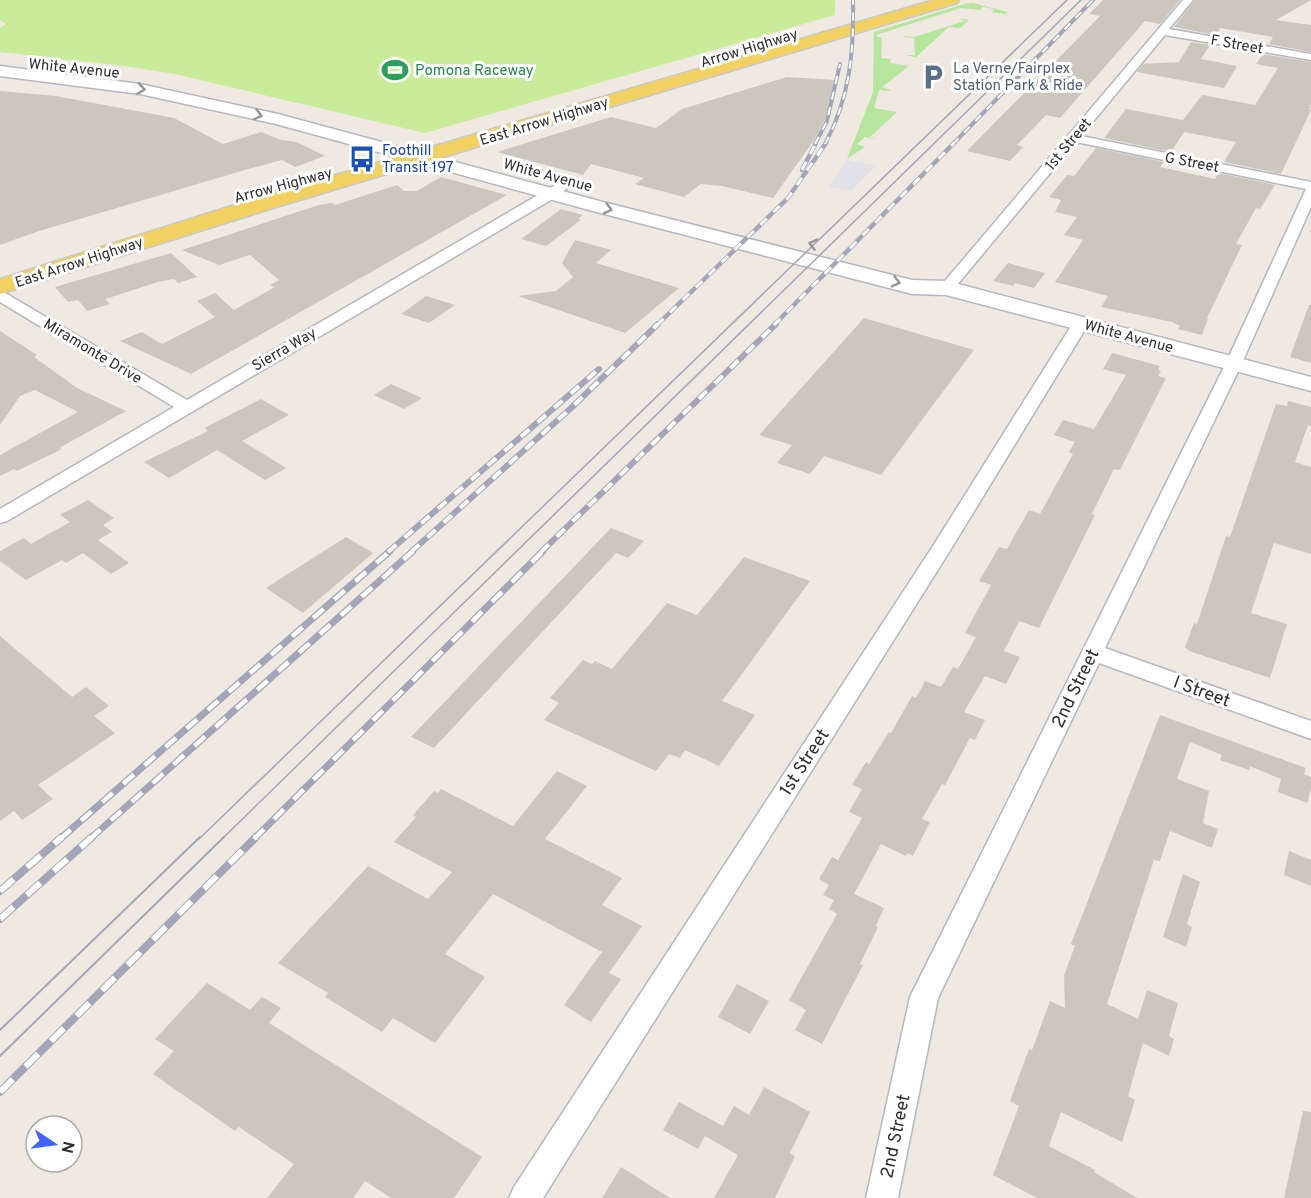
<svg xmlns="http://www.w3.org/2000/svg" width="1311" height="1198" font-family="Overpass,sans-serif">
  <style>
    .industrial { fill: #e3e1e8 }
    .green { fill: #b6e59e }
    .pitch { fill: #c9ec9a }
    .building { fill: #cbc7bf }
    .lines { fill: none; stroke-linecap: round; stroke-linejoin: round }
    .street-casing { stroke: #b4b7c1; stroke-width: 3 }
    .secondary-casing { stroke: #b4b7c1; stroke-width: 3 }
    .primary-casing { stroke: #c9c9c9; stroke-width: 3 }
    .street { fill: #fff; fill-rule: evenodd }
    .secondary { fill: #fff; fill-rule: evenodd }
    .primary { fill: #f2d163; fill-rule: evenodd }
    .tram-far1 { stroke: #a3a6b8; stroke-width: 1.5 }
    .tram { stroke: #a3a6b8; stroke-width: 2 }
    .rail-far4-casing { stroke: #a3a6b8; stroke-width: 4 }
    .rail-far3-casing { stroke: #a3a6b8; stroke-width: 4.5 }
    .rail-far2-casing { stroke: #a3a6b8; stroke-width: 6 }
    .rail-far1-casing { stroke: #a3a6b8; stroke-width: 7 }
    .rail-casing { stroke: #a3a6b8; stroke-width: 8 }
    .rail-far4 { stroke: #fff; stroke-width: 2; stroke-dasharray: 8; stroke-linecap: butt }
    .rail-far3 { stroke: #fff; stroke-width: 3; stroke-dasharray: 9; stroke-linecap: butt }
    .rail-far2 { stroke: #fff; stroke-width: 4; stroke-dasharray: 11; stroke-linecap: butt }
    .rail-far1 { stroke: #fff; stroke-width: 4.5; stroke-dasharray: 14; stroke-linecap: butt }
    .rail { stroke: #fff; stroke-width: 6; stroke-dasharray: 18; stroke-linecap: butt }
    .oneway { stroke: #969696 }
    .labels { text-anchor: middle; stroke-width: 6; stroke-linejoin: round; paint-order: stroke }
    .far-street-label { font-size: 15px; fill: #2e2e2e; stroke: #fff }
    .far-service-label { font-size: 15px; fill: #4e5e75; stroke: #fff; text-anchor: start }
    .far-leisure-label { font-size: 15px; fill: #27864d; stroke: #fff; text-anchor: start }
    .far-transit-label { font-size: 15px; fill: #164399; stroke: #fff; text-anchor: start }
    .street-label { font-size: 18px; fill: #2e2e2e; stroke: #fff }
  </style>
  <rect width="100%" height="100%" fill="#efe9e1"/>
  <path class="industrial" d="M847,160L876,166L851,191L828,187Z"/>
  <g class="green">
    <path d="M973,3L1008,12L1005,14L992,12L994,9L983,7L980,10L961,8L876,35L877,37L882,38L881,58L891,59L890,63L909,66L882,87L891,90L889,91L879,90L874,108L897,112L870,137L878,139L865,137L857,144L865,147L847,159L873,92L874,32L964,4Z"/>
    <path d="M959,18L969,20L960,28L949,27L916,57L924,59L905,55H915L914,38L903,37L904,36L914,37L965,21Z"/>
  </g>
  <path class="pitch" d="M0,0H835V15L425,133L175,74L125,66L0,52V28L6,24L0,20Z"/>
  <g class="building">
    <path d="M1103,0H1180L1160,24L1145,21L1060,118L1046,115L1017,145L1023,147L1010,161L967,151L1100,16L1089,14Z"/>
    <path d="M1195,0H1311L1276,20L1311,25V52L1269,44L1273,37L1220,28L1216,35L1174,27Z"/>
    <path d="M1191,42L1210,45L1201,59L1237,66L1224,88L1137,72L1143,64L1179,62Z"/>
    <path d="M1263,54L1311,62V103L1309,110H1311L1281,174L1224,162L1236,142L1184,132L1171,152L1104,138L1126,109L1183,120L1202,95L1255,105L1278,68L1256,64Z"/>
    <path d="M787,77L836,80L832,106L814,140L773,198L722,186L701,184L684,197L635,184L644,178L591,164L583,175L497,152L611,117L656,128L682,109Z"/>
    <path d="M0,91L56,96L174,118L223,144L261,132L281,140L297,142L325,156L295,167L282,160L248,169L36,232L0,245Z"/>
    <path d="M1096,148L1164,162L1160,167L1215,179L1218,173L1275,185L1260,209L1256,208L1236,244L1242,245L1207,318L1208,319L1202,335L1178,329L1180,326L1172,322L1101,307L1108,296L1055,282L1083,240L1064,235L1077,217L1055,212L1061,200L1049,197L1067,175L1074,176Z"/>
    <path d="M441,177L507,195L191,374L120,341L142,332L162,344L215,317L197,301L215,293L234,310L275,287L270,285L279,280L250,255L219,265L182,250L319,205L332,203L335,205L397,185L404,191H417Z"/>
    <path d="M561,209L583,215L578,219L581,220L546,246L521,239Z"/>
    <path d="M575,240L611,250L596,263L679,288L625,333L518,296L556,291L573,277L562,263Z"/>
    <path d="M171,253L197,277L178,283L174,279L158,282L105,299L110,304L87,311L78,300L68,302L55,287Z"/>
    <path d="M1008,263L1045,273L1034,288L1015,283L1013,286L993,281Z"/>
    <path d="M426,296L455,305L429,323L401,314Z"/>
    <path d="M1309,305H1311V363L1290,357Z"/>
    <path d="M864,318L974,350L881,475L824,456L810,474L777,463L792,445L759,435Z"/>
    <path d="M0,331L37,355L34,357L77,388L126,411L59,448L62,449L17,471L14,469L0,476V455L78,412L35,390L20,396L0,425Z"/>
    <path d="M1112,353L1160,366L1158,370L1161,371L1158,376L1166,378L1120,470L1114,469L1092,514L1095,515L1039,628L1019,621L1004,651L1020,657L1006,684L985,676L964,712L985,720L975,740L970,738L945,785L942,784L922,819L930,822L913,856L907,853L906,856L881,844L854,894L884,908L876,926L878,927L860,964L863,965L822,1044L795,1030L806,1010L789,1000L837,914L829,909L834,900L823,895L829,885L819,879L832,857L838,860L862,818L849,812L862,789L852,785L866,762L869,764L889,732L891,733L912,696L916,698L925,681L941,687L953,667L958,669L976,637L965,633L991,585L979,581L999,547L1007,549L1029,510L1040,514L1073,454L1069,452L1075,442L1054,435L1063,420L1094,429L1126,375L1103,369Z"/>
    <path d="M391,384L422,398L404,409L374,395Z"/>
    <path d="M261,399L289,415L242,441L286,468L265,480L217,450L169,478L144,462L208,431L204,428Z"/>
    <path d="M1288,401L1311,407V426L1308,425L1295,462L1311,467V554L1274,543L1251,613L1287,624L1270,678L1189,651L1185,647L1194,623L1197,624L1226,536L1230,537L1276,404L1287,406Z"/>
    <path d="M88,500L114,518L103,525L112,532L98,540L129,563L111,574L83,553L66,563L62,560L26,580L0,561V551L24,538L31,544L70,522L60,515Z"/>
    <path d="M611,528L644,541L628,558L616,553L434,748L411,737Z"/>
    <path d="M346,537L373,553L303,613L266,588Z"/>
    <path d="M744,557L810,581L722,701L755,715L719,766L685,750L680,758L669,754L656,771L544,720L559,703L550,698L583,660L592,664L595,661L612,669L667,603L697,615Z"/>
    <path d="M0,636L72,697L86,687L109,706L94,716L115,733L38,785L53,799L22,820L14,811L0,821Z"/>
    <path d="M1160,715L1306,768L1304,774L1311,777V789L1307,803L1278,792L1281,779L1250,766L1249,770L1220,760L1222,755L1190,742L1177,779L1209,791L1203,823L1218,829L1212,848L1170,831L1160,861L1154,860L1107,1004L1138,1019L1147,990L1178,1003L1169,1036L1174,1039L1169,1056L1143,1043L1128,1096L1135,1100L1122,1142L1061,1112L1049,1146L1095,1170L1094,1172L1137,1198H1037L993,1175L1019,1106L1010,1101L1029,1049L1032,1050L1050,1001L1065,1008L1064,975L1075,946L1071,944Z"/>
    <path d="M557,771L587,786L545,839L622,878L602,905L642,926L609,973L621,979L591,1022L564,1005L602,952L493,894L445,954L485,977L435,1043L393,1018L382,1032L325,997L328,993L278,963L368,866L428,899L452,872L394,842L416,817L413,815L434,791L438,793L441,789L513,826Z"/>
    <path d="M1289,851L1311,860V886L1284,875Z"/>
    <path d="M1183,874L1200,882L1187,924L1192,927L1186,947L1163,937Z"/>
    <path d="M207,983L250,1010L262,997L281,1008L269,1023L482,1157L454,1198H391L365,1181L353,1198H267L294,1164L239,1127L235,1131L153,1074L174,1051L155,1039Z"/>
    <path d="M737,984L769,1001L750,1034L718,1017Z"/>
    <path d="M764,1087L810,1112L790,1153L795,1156L775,1198H714L738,1155L705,1136L698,1149L663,1130L679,1102L723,1126L734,1106L749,1115Z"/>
    <path d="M1303,1111L1311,1112V1198H1284Z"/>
    <path d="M621,1167L670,1198H602Z"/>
  </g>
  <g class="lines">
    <g class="street-casing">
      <g id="street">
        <path d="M1183,0H1193L1169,29L1311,54V60L1165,35L1081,136L1311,182V207L1242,363L1105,648L1311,721V739L1099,663L938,998L898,1198H866L910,997L1226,363L1306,189L1076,142L952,291H942L939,288Z"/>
        <path d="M569,177L576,181L556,197L7,521L0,523V509L174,407L0,302V290L187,400Z"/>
        <path d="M1081,318L1089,323L951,549L543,1198H509L514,1187L933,546L1073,323Z"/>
      </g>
    </g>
    <g class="secondary-casing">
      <path id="secondary" d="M0,66L140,84L278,114L603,202L912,280L947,281L1311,377V391L946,295L912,294L589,210L276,124L140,94L0,76Z"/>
    </g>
    <g class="primary-casing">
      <path id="primary" d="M934,0H959L957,3L273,208L0,294V279L257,198Z"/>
    </g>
    <use href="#street" class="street"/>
    <use href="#secondary" class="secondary"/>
    <use href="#primary" class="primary"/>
    <g class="tram-far1">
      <path d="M199,839L1067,0"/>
      <path d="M222,839L1081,0"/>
    </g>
    <g class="tram">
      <path d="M0,1030L200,837"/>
      <path d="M0,1056L224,837"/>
    </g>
    <g class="rail-far4-casing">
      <g id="rail-far4">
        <path d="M815,144L827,121L840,64"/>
        <path d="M825,144C850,98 854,51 853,0"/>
        <path d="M953,144L1093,0"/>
      </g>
    </g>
    <g class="rail-far3-casing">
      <g id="rail-far3">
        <path d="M802,170L816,143"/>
        <path d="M657,325L788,198L826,143"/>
        <path d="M774,325L954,143"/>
      </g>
    </g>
    <g class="rail-far2-casing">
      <g id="rail-far2">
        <path d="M388,552L599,369"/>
        <path d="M411,552L570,409L658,324"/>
        <path d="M541,552L776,324"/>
      </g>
    </g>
    <g class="rail-far1-casing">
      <g id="rail-far1">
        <path d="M60,839L390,551"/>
        <path d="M90,839L413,551"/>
        <path d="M254,839L543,551"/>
      </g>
    </g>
    <g class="rail-casing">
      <g id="rail">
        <path d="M0,891L62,837"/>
        <path d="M0,919L92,837"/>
        <path d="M0,1092L256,837"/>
      </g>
    </g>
    <use href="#rail-far4" class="rail-far4"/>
    <use href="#rail-far3" class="rail-far3"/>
    <use href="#rail-far2" class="rail-far2"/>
    <use href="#rail-far1" class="rail-far1"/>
    <use href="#rail" class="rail"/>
  </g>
  <defs><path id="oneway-chevron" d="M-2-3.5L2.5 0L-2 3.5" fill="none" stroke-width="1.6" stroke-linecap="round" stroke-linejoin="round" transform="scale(1.5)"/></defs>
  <g class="oneway">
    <use href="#oneway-chevron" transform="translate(141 89) rotate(9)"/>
    <use href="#oneway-chevron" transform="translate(258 115) rotate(14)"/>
    <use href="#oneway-chevron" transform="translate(608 209) rotate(15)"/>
    <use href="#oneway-chevron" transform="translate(813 244) rotate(-165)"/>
    <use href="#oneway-chevron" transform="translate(896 282) rotate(15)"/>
  </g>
  <defs>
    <g id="stadium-bare" transform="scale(2.07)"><path d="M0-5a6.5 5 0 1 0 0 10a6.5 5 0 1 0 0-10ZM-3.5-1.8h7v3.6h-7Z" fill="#2e9e5b" stroke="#fff" stroke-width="2.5" paint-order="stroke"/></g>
    <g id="parking-bare" transform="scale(2.07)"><path d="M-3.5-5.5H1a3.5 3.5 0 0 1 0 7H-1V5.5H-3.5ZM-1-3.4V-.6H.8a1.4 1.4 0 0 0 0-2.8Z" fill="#5c6f8a" stroke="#fff" stroke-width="2.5" paint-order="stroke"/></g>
    <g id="bus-bare" transform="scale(2.07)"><path d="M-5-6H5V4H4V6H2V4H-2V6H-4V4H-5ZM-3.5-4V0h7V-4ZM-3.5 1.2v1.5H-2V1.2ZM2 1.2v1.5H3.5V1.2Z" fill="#1a4fb4" stroke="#fff" stroke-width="2.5" paint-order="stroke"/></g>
  </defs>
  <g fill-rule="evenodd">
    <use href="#stadium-bare" x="395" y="70"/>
    <use href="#parking-bare" x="933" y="77"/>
    <use href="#bus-bare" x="362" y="159"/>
  </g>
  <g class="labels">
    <g class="far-street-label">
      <text transform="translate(1237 44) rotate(10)" y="5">F Street</text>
      <text transform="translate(749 48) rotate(-17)" y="5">Arrow Highway</text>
      <text transform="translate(74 68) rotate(6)" y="5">White Avenue</text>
      <text transform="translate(544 121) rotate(-17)" y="5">East Arrow Highway</text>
      <text transform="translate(1068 144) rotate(-50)" y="5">1st Street</text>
      <text transform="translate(1192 162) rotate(11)" y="5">G Street</text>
      <text transform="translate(548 175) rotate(15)" y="5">White Avenue</text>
      <text transform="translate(283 185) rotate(-15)" y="5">Arrow Highway</text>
      <text transform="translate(79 262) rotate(-18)" y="5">East Arrow Highway</text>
      <text transform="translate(1129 336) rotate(15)" y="5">White Avenue</text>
      <text transform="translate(284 349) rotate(-30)" y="5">Sierra Way</text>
      <text transform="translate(93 351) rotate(31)" y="5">Miramonte Drive</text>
    </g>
    <g class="far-service-label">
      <text x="953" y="73">La Verne/Fairplex<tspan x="953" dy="17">Station Park &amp; Ride</tspan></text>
    </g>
    <g class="far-leisure-label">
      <text x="415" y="75">Pomona Raceway</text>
    </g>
    <g class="far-transit-label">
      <text x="382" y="155">Foothill<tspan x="382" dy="17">Transit 197</tspan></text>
    </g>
    <g class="street-label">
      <text transform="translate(1075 688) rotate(-64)" y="6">2nd Street</text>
      <text transform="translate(1202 691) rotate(20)" y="6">I Street</text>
      <text transform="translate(804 762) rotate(-57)" y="6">1st Street</text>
      <text transform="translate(895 1136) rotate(-78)" y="6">2nd Street</text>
    </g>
  </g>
  <g transform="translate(54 1144) rotate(103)"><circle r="28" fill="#ffffff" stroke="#ababab" stroke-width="1.5"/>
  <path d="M0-4.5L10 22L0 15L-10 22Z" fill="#4264fb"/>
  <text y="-9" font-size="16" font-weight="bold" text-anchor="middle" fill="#2e2e2e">N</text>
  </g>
</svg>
